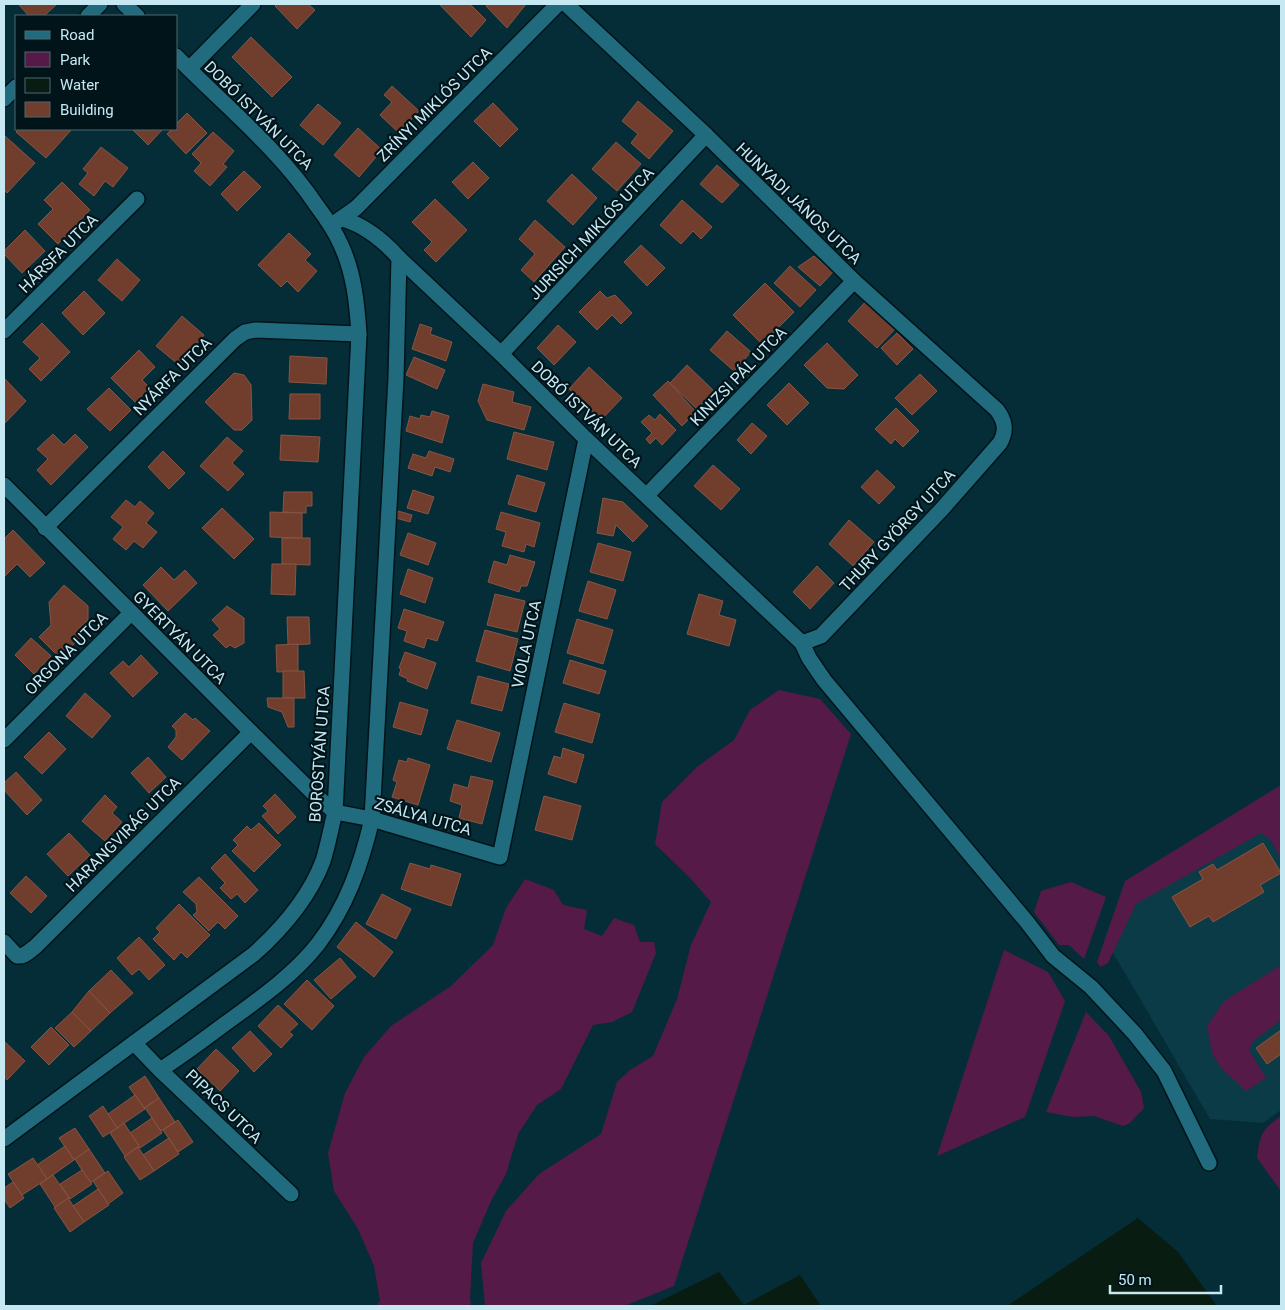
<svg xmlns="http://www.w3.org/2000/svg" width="1285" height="1310" font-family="Roboto,sans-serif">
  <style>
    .built { fill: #0b3b46 }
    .green { fill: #561a48 }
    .water { fill: #081c11 }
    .building { fill: #713e2e; stroke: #895443 }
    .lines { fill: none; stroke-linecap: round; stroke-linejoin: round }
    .minor-casing { stroke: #01141a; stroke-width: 18 }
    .minor { stroke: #216b7e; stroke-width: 15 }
    .labels { text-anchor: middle; stroke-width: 4.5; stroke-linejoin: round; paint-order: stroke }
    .street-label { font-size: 16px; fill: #c6e8f2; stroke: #01141a }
  </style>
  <rect width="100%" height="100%" fill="#052d37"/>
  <path class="built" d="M1281,807V1110L1263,1123L1210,1119L1108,944L1128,895Z"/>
  <g class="green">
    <path d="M779,690L820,699L851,734L674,1286L624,1306H485L481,1263L506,1211L539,1174L601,1134L617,1082L630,1070L653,1056L677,999L691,945L711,902L691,879L655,844L662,802L697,767L734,740L750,710Z"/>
    <path d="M1281,785V859L1271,840L1261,833L1136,904L1108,963L1100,967L1097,962L1125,881Z"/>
    <path d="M525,879L554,890L563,905L587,910L584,929L602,936L614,918L634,925L640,942H654L656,953L632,1012L612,1022L593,1025L561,1089L537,1105L518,1134L506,1174L491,1201L473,1243L470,1297L471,1306H376L380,1301L374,1266L358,1229L334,1191L328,1153L345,1093L364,1057L391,1026L451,986L493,945L506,908Z"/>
    <path d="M1071,882L1106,897L1084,959L1069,945H1059L1034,912L1041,891Z"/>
    <path d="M1004,950L1048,972L1065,1001L1025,1117L937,1156Z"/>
    <path d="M1281,965V1020L1253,1041L1249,1050L1266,1078L1246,1091L1221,1068L1212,1053L1207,1026L1224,1001Z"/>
    <path d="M1086,1012L1109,1036L1141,1092L1144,1108L1130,1123L1123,1126L1094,1116L1073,1117L1046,1112Z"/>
    <path d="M1281,1116V1191L1257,1158C1260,1134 1261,1131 1281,1116Z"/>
  </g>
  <g class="water">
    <path d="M1138,1218L1178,1252L1217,1306H1007Z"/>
    <path d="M719,1272L744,1305L800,1275L821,1306H650Z"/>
  </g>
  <g class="building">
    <path d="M18,4H57L44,16H29Z"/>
    <path d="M277,4H308L315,10L297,29L275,6Z"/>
    <path d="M439,4H470L486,20L471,37Z"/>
    <path d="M488,4H526L507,28L486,6Z"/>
    <path d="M251,37L292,77L272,97L232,57Z"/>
    <path d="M392,86L419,111L399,133L380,115L392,102L384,95Z"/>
    <path d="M638,101L673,131L649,159L631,143L638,134L622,121Z"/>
    <path d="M493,103L518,129L500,147L474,121Z"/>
    <path d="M318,104L341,123L323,145L300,125Z"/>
    <path d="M187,113L207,133L186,154L167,134L172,129H176V124Z"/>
    <path d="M358,128L382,150L359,177L334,155Z"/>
    <path d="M19,129H72L46,158L16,132Z"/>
    <path d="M132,129H163L148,145Z"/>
    <path d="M213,132L234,151L223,164L227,167L210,186L194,171L201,163L192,154Z"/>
    <path d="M5,136L35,163L7,193L4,190V138Z"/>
    <path d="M616,142L641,164L617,191L592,169Z"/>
    <path d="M101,147L128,168L113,187L105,181L94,196L79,184L88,173L83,169Z"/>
    <path d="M473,162L489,178L468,199L452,182Z"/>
    <path d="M717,165L739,185L722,203L700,184Z"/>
    <path d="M244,171L261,187L237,211L221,194Z"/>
    <path d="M572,174L597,198L573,225L547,201Z"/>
    <path d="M62,182L90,210L58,244L38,224L53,209L44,200Z"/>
    <path d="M435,199L467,230L436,262L424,250L432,242L412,222Z"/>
    <path d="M682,200L712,227L701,239L693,231L681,244L660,225Z"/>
    <path d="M535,220L565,247L534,282L521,270L535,254L519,239Z"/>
    <path d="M25,230L45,251L22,273L4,254V251Z"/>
    <path d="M289,233L311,254L305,260L317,271L298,292L287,281L281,287L258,265Z"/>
    <path d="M641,245L665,268L647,286L624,262Z"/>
    <path d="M814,256L833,272L820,286L798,267Z"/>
    <path d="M117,259L140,280L122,301L98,280Z"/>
    <path d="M790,266L816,290L800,307L774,283Z"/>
    <path d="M765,283L794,312L762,344L733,315Z"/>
    <path d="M84,291L105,313L83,335L62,313Z"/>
    <path d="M600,291L607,298L615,295L632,313L621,324L612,315L597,330L579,312Z"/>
    <path d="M867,300L896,328L877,348L848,321Z"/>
    <path d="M182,316L204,335L179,365L156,346Z"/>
    <path d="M42,323L70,352L41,381L29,369L40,358L23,342Z"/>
    <path d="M420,324L432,328L430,334L452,342L446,361L412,349Z"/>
    <path d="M558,325L576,342L554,365L537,348Z"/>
    <path d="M727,331L751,352L734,371L710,350Z"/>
    <path d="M897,333L913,349L897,365L881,348Z"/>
    <path d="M827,343L858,375L844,389L827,388L804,365Z"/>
    <path d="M139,350L155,367L142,380L150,388L135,402L111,378Z"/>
    <path d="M290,356L327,358L326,384L289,382Z"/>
    <path d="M414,357L445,370L437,389L406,375Z"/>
    <path d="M687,365L714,391L697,409L670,383Z"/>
    <path d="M589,367L622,398L601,420L569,389Z"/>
    <path d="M234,373L244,375L251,385L252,420L242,430H234L205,402Z"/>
    <path d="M920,374L937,391L912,415L895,398Z"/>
    <path d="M4,378L26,401L5,423L4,422Z"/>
    <path d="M668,381L696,412L682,426L653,395Z"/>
    <path d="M789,383L809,403L787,425L767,405Z"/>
    <path d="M483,384L514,392L512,402L531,407L524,430L487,420L478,401Z"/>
    <path d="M109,388L131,410L110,431L87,409Z"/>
    <path d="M290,394H320V419H289Z"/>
    <path d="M896,408L919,431L903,447L895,439L891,444L875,429Z"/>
    <path d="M432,411L449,416L442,443L406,431L410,416L420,419L421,415L430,417Z"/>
    <path d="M660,414L676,430L662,445L656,438L650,444L646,439L652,433L641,422L649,415L655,420Z"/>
    <path d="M752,423L767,436L751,454L737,440Z"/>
    <path d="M514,432L554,442L547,470L507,459Z"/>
    <path d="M53,434L64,445L75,434L88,447L51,485L37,470L48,459L37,449Z"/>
    <path d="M281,435L320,437L318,462L280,460Z"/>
    <path d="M227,437L243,451L232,463L244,474L228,491L200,466Z"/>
    <path d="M163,451L185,473L169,489L148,467Z"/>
    <path d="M429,451L454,459L450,472L435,467L432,476L408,468L413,454L426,458Z"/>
    <path d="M713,465L740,489L721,510L694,486Z"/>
    <path d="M877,470L895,487L879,504L861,487Z"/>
    <path d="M517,475L545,483L536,512L508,504Z"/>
    <path d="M413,490L434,497L428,514L407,508Z"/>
    <path d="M284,492H312V506H306V513L283,512Z"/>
    <path d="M603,498L623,502L648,526L633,542L616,525L613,536L597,533Z"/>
    <path d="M126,500L135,507L140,501L154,513L146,523L157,532L143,548L134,541L126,550L113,539L123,527L111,517Z"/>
    <path d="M222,508L254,539L234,559L202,528Z"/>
    <path d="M398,511L412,515L410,522L396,518Z"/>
    <path d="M270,512L302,513V538L270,537Z"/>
    <path d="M501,512L540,523L534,547L526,544L524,552L502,546L506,532L496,529Z"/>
    <path d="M849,520L874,542L853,566L829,544Z"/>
    <path d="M13,530L45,563L30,577L17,564L4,577V539Z"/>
    <path d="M408,533L436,543L428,565L400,555Z"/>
    <path d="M282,538H310V565L282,564Z"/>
    <path d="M598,543L631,552L623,581L590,572Z"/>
    <path d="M510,555L535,562L527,586H521L519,592L488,582L494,561L507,565Z"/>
    <path d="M272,564H296L295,595L271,594Z"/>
    <path d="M817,566L834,583L810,609L793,592Z"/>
    <path d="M161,567L174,580L185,570L197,583L168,611L143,585Z"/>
    <path d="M408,569L433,578L425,603L400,594Z"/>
    <path d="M588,581L616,590L607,619L579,611Z"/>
    <path d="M64,585L88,606V620L76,631L80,638L60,658L39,637L51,625L49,602Z"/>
    <path d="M495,594L525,601L517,632L487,625Z"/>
    <path d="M699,594L723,601L719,615L736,620L729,646L687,634Z"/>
    <path d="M227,606L244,618V643L235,648L230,645L226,648L213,635L220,629L212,620Z"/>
    <path d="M404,609L444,622L437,641L427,638L424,648L404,641L407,631L398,628Z"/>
    <path d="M287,617H309L310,644L288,645Z"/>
    <path d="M577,619L613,630L603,664L567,653Z"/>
    <path d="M485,630L518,639L510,671L476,661Z"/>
    <path d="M31,638L51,656L34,674L15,655Z"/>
    <path d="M298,644V671L277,672L276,645Z"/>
    <path d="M405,652L436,663L427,689L407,681L408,679L399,675L401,669L399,668Z"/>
    <path d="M141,655L158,673L133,697L110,673L123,661L129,667Z"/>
    <path d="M570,660L606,671L599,694L563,683Z"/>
    <path d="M283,671H304L305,698H283Z"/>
    <path d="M478,676L509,684L502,711L471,703Z"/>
    <path d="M85,693L111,716L92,738L66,716Z"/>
    <path d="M267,698H294V727H288L282,712L268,707Z"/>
    <path d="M400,702L428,710L421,735L393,727Z"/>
    <path d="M564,703L600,714L592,743L555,732Z"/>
    <path d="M185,713L193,720L195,718L210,731L182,760L168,747L176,737V730L172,726Z"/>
    <path d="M457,720L500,733L491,762L447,749Z"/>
    <path d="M49,732L66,749L42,774L24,757Z"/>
    <path d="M563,748L584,755L576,783L548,774L554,756L561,758Z"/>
    <path d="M148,757L166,777L149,793L131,773Z"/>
    <path d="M408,758L430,765L418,805L392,797L397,782L393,780L399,760L407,762Z"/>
    <path d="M16,772L42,800L27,815L4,790V783Z"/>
    <path d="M471,776L493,781L482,824L459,818L462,805L450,801L454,784L468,788Z"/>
    <path d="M275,794L296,817L278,834L262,816L268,811L263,806Z"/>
    <path d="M105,795L117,807L112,813L122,822L105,841L82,821Z"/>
    <path d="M544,796L581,806L572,840L535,830Z"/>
    <path d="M259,823L281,845L254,872L232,851L238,845L233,840L247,826L251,830Z"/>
    <path d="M69,833L90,855L68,876L47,854Z"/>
    <path d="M1263,843L1281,873L1260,885L1264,892L1213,922L1209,916L1190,927L1172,897L1203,879L1199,872L1213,864L1217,870Z"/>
    <path d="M225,854L258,890L245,903L237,894L231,899L220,888L225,883L211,868Z"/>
    <path d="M410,863L430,869L431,865L461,874L451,906L401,889Z"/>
    <path d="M26,876L47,896L31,913L10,893Z"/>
    <path d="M199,877L238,916L225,929L218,922L209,931L193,915L197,912L196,904L183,892Z"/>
    <path d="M382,894L411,909L396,939L366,924Z"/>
    <path d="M179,904L210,935L187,958L181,952L174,960L153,939L160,932L156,928Z"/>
    <path d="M356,922L393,952L374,977L337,947Z"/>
    <path d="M139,937L165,965L149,980L139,969L132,975L117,958Z"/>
    <path d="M340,958L356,977L331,999L314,980Z"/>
    <path d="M111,970L133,993L110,1013L89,991Z"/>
    <path d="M307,980L334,1006L312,1030L284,1004Z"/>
    <path d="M89,991L110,1013L91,1031L72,1012Z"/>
    <path d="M278,1005L298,1024L289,1032L293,1035L281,1048L258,1026Z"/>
    <path d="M72,1012L91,1031L74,1047L55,1028Z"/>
    <path d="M51,1027L69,1045L49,1065L31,1047Z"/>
    <path d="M1281,1030V1054L1267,1064L1256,1048Z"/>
    <path d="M250,1031L272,1054L254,1072L232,1048Z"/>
    <path d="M4,1041L25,1061L7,1080L4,1076Z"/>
    <path d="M216,1049L239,1071L220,1091L197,1069Z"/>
    <path d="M145,1076L159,1098L144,1108L129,1087Z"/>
    <path d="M135,1095L145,1109L117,1128L108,1114Z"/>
    <path d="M159,1098L175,1122L161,1131L145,1108Z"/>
    <path d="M103,1106L117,1128L103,1137L89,1116Z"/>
    <path d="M152,1118L162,1133L140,1148L130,1133Z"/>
    <path d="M178,1120L193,1142L178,1152L163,1130Z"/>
    <path d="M124,1123L139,1146L125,1156L110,1133Z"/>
    <path d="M75,1128L89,1149L74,1160L59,1138Z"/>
    <path d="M169,1138L179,1154L154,1171L143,1155Z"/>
    <path d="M65,1146L74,1160L47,1179L37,1165Z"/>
    <path d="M138,1147L154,1171L140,1180L124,1157Z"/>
    <path d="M89,1149L105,1173L90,1183L75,1159Z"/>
    <path d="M33,1158L47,1179L22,1195L8,1174Z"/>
    <path d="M82,1170L92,1184L70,1199L60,1184Z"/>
    <path d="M108,1171L123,1193L108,1204L93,1181Z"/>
    <path d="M53,1175L69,1198L55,1207L40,1184Z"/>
    <path d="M13,1182L24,1198L10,1208L4,1199V1188Z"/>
    <path d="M98,1189L109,1205L84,1222L73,1206Z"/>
    <path d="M68,1198L84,1222L70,1232L54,1208Z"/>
  </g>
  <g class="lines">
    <g class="minor-casing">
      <g id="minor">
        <path d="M124,4L137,16"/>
        <path d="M566,4L706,135L854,281L997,410C1005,421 1007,430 1000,443L942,509L821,636L802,643"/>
        <path d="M88,16L100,4"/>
        <path d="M189,69L253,4"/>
        <path d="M4,99L16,87"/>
        <path d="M343,219C366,226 383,240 399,258L501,354L586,439L802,643L809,658L824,680L1027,922L1053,956L1091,987L1135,1034L1164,1071L1209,1163"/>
        <path d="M336,222L356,208L558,4"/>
        <path d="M4,331L137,199"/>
        <path d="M501,354L706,135"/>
        <path d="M4,485L251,732L315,795L335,812L372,819L500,857L586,439"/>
        <path d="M647,495L854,281"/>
        <path d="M45,528L235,339L245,332L256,330L359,334"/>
        <path d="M4,740L131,613"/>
        <path d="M4,942L17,956C25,957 29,951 35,947L251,732"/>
        <path d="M134,1043L160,1070L291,1194"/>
        <path d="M160,1070C182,1056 202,1041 222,1026C256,1001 292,977 318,944C347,906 361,865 372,819L396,378L399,258"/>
        <path d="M4,1139L254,954C283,928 309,898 323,861C328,845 331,828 335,812L359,334C357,303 354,273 341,245C335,231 326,218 317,206C279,149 224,105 176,56"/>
      </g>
    </g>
    <use href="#minor" class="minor"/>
  </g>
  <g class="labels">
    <g class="street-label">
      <text transform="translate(434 104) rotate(-45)" y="6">ZRÍNYI MIKLÓS UTCA</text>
      <text transform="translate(259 115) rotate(45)" y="6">DOBÓ ISTVÁN UTCA</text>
      <text transform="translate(799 203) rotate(44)" y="6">HUNYADI JÁNOS UTCA</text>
      <text transform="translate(591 233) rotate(-47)" y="6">JURISICH MIKLÓS UTCA</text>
      <text transform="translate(58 253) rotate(-45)" y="6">HÁRSFA UTCA</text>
      <text transform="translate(172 376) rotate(-45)" y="6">NYÁRFA UTCA</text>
      <text transform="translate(738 376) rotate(-46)" y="6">KINIZSI PÁL UTCA</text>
      <text transform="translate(587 414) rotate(44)" y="6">DOBÓ ISTVÁN UTCA</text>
      <text transform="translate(897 530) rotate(-47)" y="6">THURY GYÖRGY UTCA</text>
      <text transform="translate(180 637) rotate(45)" y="6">GYERTYÁN UTCA</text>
      <text transform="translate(526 644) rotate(-78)" y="6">VIOLA UTCA</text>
      <text transform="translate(66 653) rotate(-45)" y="6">ORGONA UTCA</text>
      <text transform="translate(319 754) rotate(-86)" y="6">BOROSTYÁN UTCA</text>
      <text transform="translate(423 816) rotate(16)" y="6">ZSÁLYA UTCA</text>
      <text transform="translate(123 834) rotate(-45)" y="6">HARANGVIRÁG UTCA</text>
      <text transform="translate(224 1106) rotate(44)" y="6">PIPACS UTCA</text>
    </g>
  </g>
  <rect width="1285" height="1310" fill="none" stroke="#c6e8f2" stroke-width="10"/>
  <rect x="15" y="15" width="162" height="115" fill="#01141a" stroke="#506970"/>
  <rect x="25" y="31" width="25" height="8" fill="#216b7e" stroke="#506970"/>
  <text x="60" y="40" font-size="15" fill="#c6e8f2">Road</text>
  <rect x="25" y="52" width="25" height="15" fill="#561a48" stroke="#506970"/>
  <text x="60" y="65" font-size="15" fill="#c6e8f2">Park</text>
  <rect x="25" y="78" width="25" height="15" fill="#081c11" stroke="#506970"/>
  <text x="60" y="90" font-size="15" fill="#c6e8f2">Water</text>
  <rect x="25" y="102" width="25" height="15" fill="#713e2e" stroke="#506970"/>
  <text x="60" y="115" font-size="15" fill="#c6e8f2">Building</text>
  <path d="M1110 1285v8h111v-8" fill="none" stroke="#c6e8f2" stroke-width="2.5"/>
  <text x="1118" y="1285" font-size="15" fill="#c6e8f2" stroke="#01141a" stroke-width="4" paint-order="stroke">50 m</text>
</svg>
